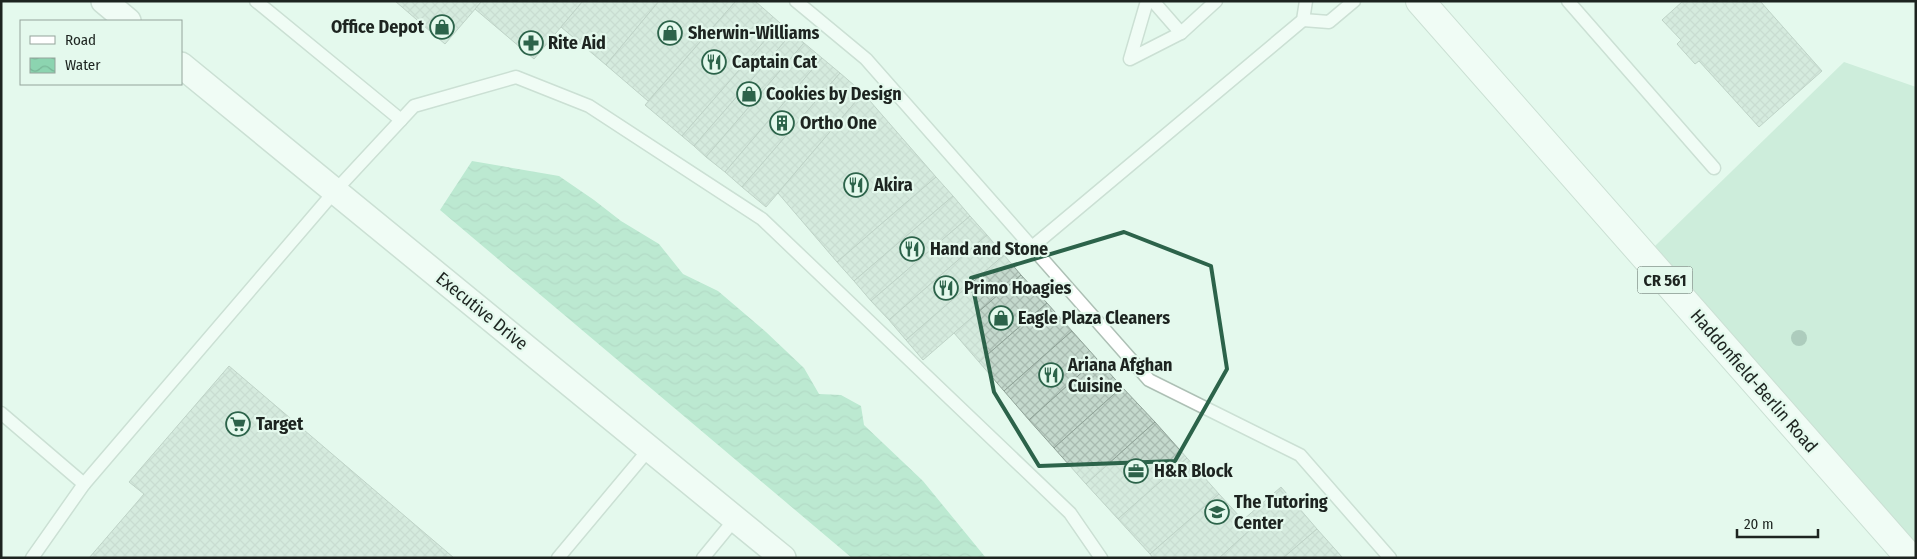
<svg xmlns="http://www.w3.org/2000/svg" width="1917" height="559" font-family="'Fira Sans Condensed',sans-serif">
  <style>
    .grass { fill: #b1ddc5 }
    .water { fill: url(#water-waves) }
    .building { fill: url(#building-cross-hatch); stroke: #90a398 }
    .lines { fill: none; stroke-linecap: round; stroke-linejoin: round }
    .service-casing { stroke: #adc0b5; stroke-width: 15 }
    .minor-casing { stroke: #adc0b5; stroke-width: 28 }
    .primary-casing { stroke: #adc0b5; stroke-width: 30 }
    .service { stroke: #fff; stroke-width: 12 }
    .minor { stroke: #fff; stroke-width: 25 }
    .primary { stroke: #fff; stroke-width: 28 }
    .tree { fill: #6b9683 }
    .marked { fill: none; stroke: #2c634a; stroke-width: 4; stroke-linejoin: round }
    .labels { text-anchor: middle; stroke-width: 4.5; stroke-linejoin: round; paint-order: stroke }
    .shield { fill: #e4f9ed; stroke: #59645e; stroke-width: 1 }
    .shield-label { font-size: 16px; font-weight: bold; fill: #1d2420 }
    .poi-label { font-size: 18px; font-weight: bold; fill: #1d2420; stroke: #e4f9ed; text-anchor: start }
    .street-label { font-size: 18px; fill: #1d2420; stroke: #e4f9ed }
  </style>
  <defs>
    <pattern id="water-waves" width="16" height="10" patternUnits="userSpaceOnUse" patternTransform="scale(1.25)"><rect width="16" height="10" fill="#8cd4b0"/><path d="M0 5q4-4 8 0t8 0" fill="none" stroke="#78b697"/></pattern>
    <pattern id="building-cross-hatch" width="8" height="8" patternUnits="userSpaceOnUse" patternTransform="scale(1.25)"><rect width="8" height="8" fill="#c4d9cd"/><path d="M0 0l8 8M0 8l8-8" fill="none" stroke="#a8bab0"/></pattern>
  </defs>
  <rect width="100%" height="100%" fill="#e4f9ed"/>
  <path class="grass" d="M1844,62L1916,87V544L1655,246Z"/>
  <path class="water" d="M472,161L559,176L594,200L621,221L659,244L683,274L718,291L766,332L804,368L819,394L841,395L861,406L864,425L923,481L986,558H852L440,210Z"/>
  <g class="building">
    <path d="M395,1H482L445,44Z"/>
    <path d="M482,1H583L534,59L475,9Z"/>
    <path d="M583,1H659L606,65L561,27Z"/>
    <path d="M659,1H736L648,101L606,65Z"/>
    <path d="M736,1H755L780,23L682,136L645,105Z"/>
    <path d="M1683,1H1760L1822,71L1759,127L1699,61L1695,64L1677,44L1681,40L1662,20Z"/>
    <path d="M780,23L792,33L694,146L682,136Z"/>
    <path d="M792,33L804,43L706,157L694,146Z"/>
    <path d="M804,43L822,58L725,172L706,157Z"/>
    <path d="M822,58L840,73L742,187L725,172Z"/>
    <path d="M840,73L863,93L766,207L742,187Z"/>
    <path d="M863,93L936,177L837,262L778,193Z"/>
    <path d="M936,177L953,196L854,281L837,262Z"/>
    <path d="M953,196L970,216L871,301L854,281Z"/>
    <path d="M970,216L987,235L889,320L871,301Z"/>
    <path d="M987,235L1004,255L906,340L889,320Z"/>
    <path d="M1004,255L1021,275L923,360L906,340Z"/>
    <path d="M1021,275L1047,303L979,362L954,333Z"/>
    <path d="M1047,303L1072,331L1004,391L979,362Z"/>
    <path d="M1072,331L1097,359L1029,420L1004,391Z"/>
    <path d="M1097,359L1122,387L1054,448L1029,420Z"/>
    <path d="M229,366L454,558H89L144,494L129,482Z"/>
    <path d="M1122,387L1155,422L1086,484L1054,448Z"/>
    <path d="M1155,422L1187,458L1118,519L1086,484Z"/>
    <path d="M1187,458L1219,494L1150,554L1118,519Z"/>
    <path d="M1281,487L1317,529L1283,558H1219L1251,529L1243,520Z"/>
    <path d="M1219,494L1251,529L1219,558H1153L1150,554Z"/>
    <path d="M1317,529L1342,557L1283,558Z"/>
  </g>
  <g class="lines">
    <g class="service-casing">
      <g id="service">
        <path d="M256,1L401,120"/>
        <path d="M796,1L866,59L1149,380L1300,455L1390,558"/>
        <path d="M1147,1L1130,59L1181,33L1216,1"/>
        <path d="M1153,1L1181,33"/>
        <path d="M1568,1L1714,168"/>
        <path d="M1303,20L1329,22L1354,1"/>
        <path d="M1032,247L1303,20L1306,1"/>
        <path d="M1,413L84,484"/>
        <path d="M32,558L84,484L335,191L414,106L516,77L589,106L762,219L1070,513L1101,558"/>
        <path d="M558,558L650,448"/>
        <path d="M703,558L735,519"/>
      </g>
    </g>
    <g class="minor-casing">
      <g id="minor">
        <path d="M104,1L128,21"/>
        <path d="M181,65L783,558"/>
      </g>
    </g>
    <g class="primary-casing">
      <path id="primary" d="M1420,1L1910,558"/>
    </g>
    <use href="#service" class="service"/>
    <use href="#minor" class="minor"/>
    <use href="#primary" class="primary"/>
  </g>
  <circle class="tree" cx="1799" cy="338" r="8"/>
  <path d="M0 0H1917V559H0ZM1124,232L1211,266L1227,369L1175,461L1039,466L994,392L971,278Z" fill="#e4f9ed" fill-opacity=".55" fill-rule="evenodd"/>
  <path class="marked" d="M1124,232L1211,266L1227,369L1175,461L1039,466L994,392L971,278Z"/>
  <defs>
    <g id="shop-ring" transform="scale(1.25)"><circle r="9.5" fill="#e4f9ed" stroke="#2c634a" stroke-width="1.5"/><path d="M-5-2.5h2.3a2.7 3.5 0 0 1 5.4 0H5L5.5 6h-11ZM-1.5-2.5h3a1.5 2.3 0 0 0-3 0Z" fill="#2c634a"/></g>
    <g id="pharmacy-ring" transform="scale(1.25)"><circle r="9.5" fill="#e4f9ed" stroke="#2c634a" stroke-width="1.5"/><path d="M-2-6h4v4h4v4h-4v4h-4v-4h-4v-4h4Z" fill="#2c634a"/></g>
    <g id="restaurant-ring" transform="scale(1.25)"><circle r="9.5" fill="#e4f9ed" stroke="#2c634a" stroke-width="1.5"/><path d="M-5-6h1v4h1v-4h1v4h1v-4h1v5L-1.5 .5V6h-2V.5L-5-1ZM5-6V6H3V1.5H1.5Q1.5-4 5-6Z" fill="#2c634a"/></g>
    <g id="building-ring" transform="scale(1.25)"><circle r="9.5" fill="#e4f9ed" stroke="#2c634a" stroke-width="1.5"/><path d="M-4-6H4V6H1V3H-1V6H-4ZM-2.5-4.3h1.7v1.8h-1.7ZM.8-4.3h1.7v1.8H.8ZM-2.5-1h1.7V.8h-1.7ZM.8-1h1.7V.8H.8Z" fill="#2c634a"/></g>
    <g id="supermarket-ring" transform="scale(1.25)"><circle r="9.5" fill="#e4f9ed" stroke="#2c634a" stroke-width="1.5"/><path d="M-6-5.5h2.5l.6 2H6L4.5 2H-2.5L-4.4-4H-6ZM-1.5 3.2a1.3 1.3 0 1 0 .1 0ZM3 3.2a1.3 1.3 0 1 0 .1 0Z" fill="#2c634a"/></g>
    <g id="office-ring" transform="scale(1.25)"><circle r="9.5" fill="#e4f9ed" stroke="#2c634a" stroke-width="1.5"/><path d="M-6-3h4V-5.5h4V-3h4V5H-6ZM-1-4.5V-3h2v-1.5ZM-6 0V1H6V0Z" fill="#2c634a"/></g>
    <g id="school-ring" transform="scale(1.25)"><circle r="9.5" fill="#e4f9ed" stroke="#2c634a" stroke-width="1.5"/><path d="M0-5L7-2L0 1L-7-2ZM-4 1L0 2.5L4 1V4Q0 6-4 4Z" fill="#2c634a"/></g>
  </defs>
  <g fill-rule="evenodd">
    <use href="#shop-ring" x="442" y="27"/>
    <use href="#shop-ring" x="670" y="33"/>
    <use href="#pharmacy-ring" x="531" y="43"/>
    <use href="#restaurant-ring" x="714" y="62"/>
    <use href="#shop-ring" x="749" y="94"/>
    <use href="#building-ring" x="782" y="123"/>
    <use href="#restaurant-ring" x="856" y="185"/>
    <use href="#restaurant-ring" x="912" y="249"/>
    <use href="#restaurant-ring" x="946" y="288"/>
    <use href="#shop-ring" x="1001" y="318"/>
    <use href="#restaurant-ring" x="1051" y="375"/>
    <use href="#supermarket-ring" x="238" y="424"/>
    <use href="#office-ring" x="1136" y="471"/>
    <use href="#school-ring" x="1217" y="512"/>
  </g>
  <g class="labels">
    <rect class="shield" x="1637.5" y="266.5" width="55" height="27" rx="4"/>
    <g class="shield-label">
      <text x="1665" y="286">CR 561</text>
    </g>
    <g class="poi-label">
      <text x="424" y="33" text-anchor="end">Office Depot</text>
      <text x="688" y="39">Sherwin-Williams</text>
      <text x="548" y="49">Rite Aid</text>
      <text x="732" y="68">Captain Cat</text>
      <text x="766" y="100">Cookies by Design</text>
      <text x="800" y="129">Ortho One</text>
      <text x="874" y="191">Akira</text>
      <text x="930" y="255">Hand and Stone</text>
      <text x="964" y="294">Primo Hoagies</text>
      <text x="1018" y="324">Eagle Plaza Cleaners</text>
      <text x="1068" y="371">Ariana Afghan<tspan x="1068" dy="21">Cuisine</tspan></text>
      <text x="256" y="430">Target</text>
      <text x="1154" y="477">H&amp;R Block</text>
      <text x="1234" y="508">The Tutoring<tspan x="1234" dy="21">Center</tspan></text>
    </g>
    <g class="street-label">
      <text transform="translate(482 311) rotate(39)" y="6">Executive Drive</text>
      <text transform="translate(1754 381) rotate(49)" y="6">Haddonfield-Berlin Road</text>
    </g>
  </g>
  <rect width="1917" height="559" fill="none" stroke="#1d2420" stroke-width="5"/>
  <rect x="20" y="20" width="162" height="65" fill="#e4f9ed" stroke="#94a49b"/>
  <rect x="30" y="36" width="25" height="8" fill="#ffffff" stroke="#94a49b"/>
  <text x="65" y="45" font-size="15" fill="#1d2420">Road</text>
  <rect x="30" y="58" width="25" height="15" fill="url(#water-waves)" stroke="#94a49b"/>
  <text x="65" y="70" font-size="15" fill="#1d2420">Water</text>
  <path d="M1737 529v8h81v-8" fill="none" stroke="#1d2420" stroke-width="2.5"/>
  <text x="1744" y="529" font-size="15" fill="#1d2420" stroke="#e4f9ed" stroke-width="4" paint-order="stroke">20 m</text>
</svg>
